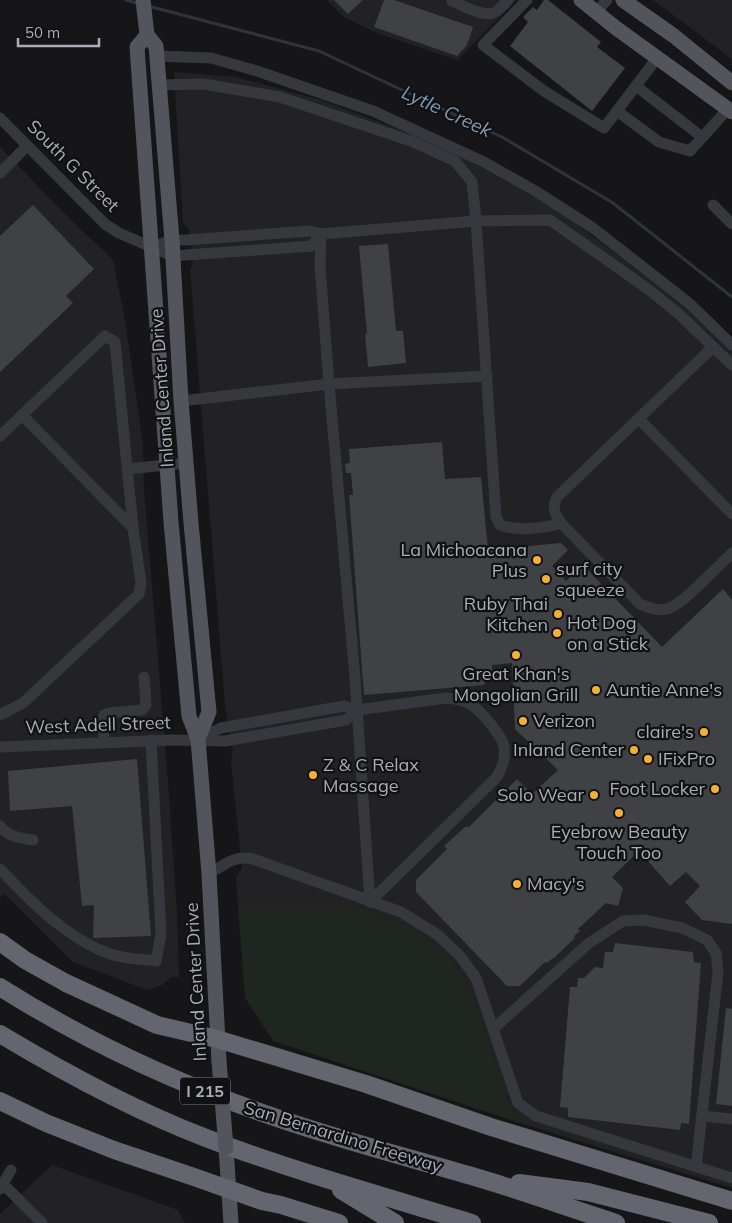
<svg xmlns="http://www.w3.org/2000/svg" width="732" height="1223" font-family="Mulish,sans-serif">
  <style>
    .built { fill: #222225 }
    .green { fill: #1e261f }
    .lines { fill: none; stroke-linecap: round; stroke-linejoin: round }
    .stream { stroke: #2c353c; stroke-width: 3 }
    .building { fill: #404145 }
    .minor { stroke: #37383d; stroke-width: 11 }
    .major { stroke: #53555c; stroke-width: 15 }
    .highway { stroke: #63666e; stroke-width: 18 }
    .major-bridge { stroke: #53555c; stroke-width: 15 }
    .poi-dot { fill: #f2b134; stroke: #111113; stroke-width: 2 }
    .labels { text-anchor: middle; stroke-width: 4.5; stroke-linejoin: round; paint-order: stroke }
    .shield { fill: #111113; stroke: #7b7e86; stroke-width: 1 }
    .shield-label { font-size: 16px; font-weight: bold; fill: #a8adb8 }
    .street-label { font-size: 18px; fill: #a8adb8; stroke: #111113 }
    .poi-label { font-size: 18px; fill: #a8adb8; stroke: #111113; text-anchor: start }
    .water-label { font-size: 19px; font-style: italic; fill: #7f9bb3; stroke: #111113 }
  </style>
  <rect width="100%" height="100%" fill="#161618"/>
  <g class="built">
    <path d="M327,0H517L457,60L377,33L344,17Z"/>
    <path d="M653,0H732V60L716,47Z"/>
    <path d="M174,72L236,77L321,100L409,133L478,165L559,211L688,307L732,350V1188L523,1124L506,1096L357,907H238L236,876L242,868L231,762L233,751L225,705L190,269L193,264L189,229L183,224Z"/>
    <path d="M0,147L63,212L113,260L125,320L143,445L144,489L168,782L177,913L179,977H172L162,985L147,990L73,962L5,894L0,898Z"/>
    <path d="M52,1165L178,1210L185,1223H0V1214Z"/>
  </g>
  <path class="green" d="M238,907H357L416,930L449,956L474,997L506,1096L523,1124L273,1041L245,998Z"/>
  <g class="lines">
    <g class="stream">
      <path d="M126,0L140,4"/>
      <path d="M148,6L319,51L502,137L613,203L732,297"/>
    </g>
  </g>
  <g class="building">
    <path d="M334,0H363L348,14Z"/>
    <path d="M384,0H394L473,27L467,45L457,56L374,27Z"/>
    <path d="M544,0H548L601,42L597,47L625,68L592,111L510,46L528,22L523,17L533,7L537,10Z"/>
    <path d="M33,205L94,269L66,296L73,303L0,372V236Z"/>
    <path d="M388,244L396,331H403L406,363L368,367L365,334H367L359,246Z"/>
    <path d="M442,442L445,479L481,477L488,550L561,543L568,550L552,566L566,581L583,565L662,647L723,589L732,600V924L702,920L685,902L700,886L686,872L670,886L639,851L612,877L623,888L618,906L606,903L578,929L580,931L574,936L575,938L554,958H553L547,963L545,962L520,986H507L416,892V880L447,849L444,846L465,827H469L517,779L532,794L558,770L515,729L512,663L492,665L493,678L485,679L484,685L364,695L349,495H353L351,473H346L345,464L350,463L349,449Z"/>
    <path d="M137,759L151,936L93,938L94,905L82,906L72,806L10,811L8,771Z"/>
    <path d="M615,943L693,952L694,962L701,963L689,1124L681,1123L680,1130L568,1117V1108L560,1107L570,987H577L578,978H584L595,967L603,968L605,952H613Z"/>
    <path d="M726,1008L732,1009V1106L716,1104Z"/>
  </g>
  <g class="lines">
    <g class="minor">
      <path d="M527,0L483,45L544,91L604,128L657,58"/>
      <path d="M452,1C461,5 483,17 493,13C499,11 504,4 508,0"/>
      <path d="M597,11L607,0"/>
      <path d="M157,56L211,58L257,71L373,111L484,162L537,192L593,228L689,303L732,345"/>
      <path d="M159,85L203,84L280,97L411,141L455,161L472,182L476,221L550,220L648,289L680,315L732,365"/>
      <path d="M636,86L702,137"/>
      <path d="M617,111L659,142L690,151L728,109"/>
      <path d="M0,118L105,224L119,233L172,256L312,246L321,234"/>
      <path d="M0,173L27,146"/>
      <path d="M713,205L732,224"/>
      <path d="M321,234L320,266L329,384L487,376"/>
      <path d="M152,247L172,240H186L310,231L321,234L476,221L496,517L500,525C518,531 542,529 561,523"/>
      <path d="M713,347L557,497C552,508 554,513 561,523L640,604C650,608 659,612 670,608C685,602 718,566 732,553"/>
      <path d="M181,401L329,384L355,678L370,902"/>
      <path d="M22,415L133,528"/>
      <path d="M639,419L732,514"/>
      <path d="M0,436L105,336L115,342L133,528L141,583L139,594L23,703L0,715"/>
      <path d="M127,469L186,463"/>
      <path d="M198,739L221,728L344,706L357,710L446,698C454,699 464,700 472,705C481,711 503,737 504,747C506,759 502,767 497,777L370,902"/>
      <path d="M104,742L103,718L104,715L109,713L142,710L146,705L144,677"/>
      <path d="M0,747L174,740L225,741L346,720L357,710"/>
      <path d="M0,826C8,837 21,838 33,840"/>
      <path d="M0,869C31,902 66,938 110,954C124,959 141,959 156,961L161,934L151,740"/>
      <path d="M209,874C224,865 234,855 253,859L401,912L438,935L460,956L476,978L518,1103L536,1116L732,1178"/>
      <path d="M493,1029L589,943L623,921L644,920L682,928L707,940L716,953L718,972L696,1167"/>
      <path d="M702,1116L732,1119"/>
      <path d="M3,1184L42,1223"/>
      <path d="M0,1189L11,1170"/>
    </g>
    <g class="major">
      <path d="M143,0L147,35L156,46L172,240L181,401L191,523L209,712L198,739"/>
      <path d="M581,0L616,28L732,112"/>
      <path d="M623,0L674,36L732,83"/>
      <path d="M147,35L137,47L171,522L189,716L198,739L209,874L219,1061"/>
      <path d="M226,1148L231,1223"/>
    </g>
    <g class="highway">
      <path d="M0,942L25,960L66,983L157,1025L217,1039L250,1049L366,1084L491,1127L732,1201"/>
      <path d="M0,987C87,1042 182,1086 280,1119C344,1141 410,1158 475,1177C523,1191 569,1208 616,1223"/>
      <path d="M0,1034C65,1073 135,1111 206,1138C293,1171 383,1196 472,1223"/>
      <path d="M0,1101L46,1123L114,1150L194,1177L262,1201L281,1205L339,1223"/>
      <path d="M519,1183L588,1192L709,1223"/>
      <path d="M341,1190L395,1223"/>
    </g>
    <path class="major-bridge" d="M219,1061L226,1148"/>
  </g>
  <g class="poi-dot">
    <circle cx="537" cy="560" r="5"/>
    <circle cx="546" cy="579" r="5"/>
    <circle cx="558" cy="614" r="5"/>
    <circle cx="557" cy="633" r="5"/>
    <circle cx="516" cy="655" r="5"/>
    <circle cx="596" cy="690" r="5"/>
    <circle cx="523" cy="721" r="5"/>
    <circle cx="704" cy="732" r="5"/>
    <circle cx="634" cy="750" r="5"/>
    <circle cx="648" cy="759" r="5"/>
    <circle cx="313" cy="775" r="5"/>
    <circle cx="715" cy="789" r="5"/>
    <circle cx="594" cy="795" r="5"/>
    <circle cx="619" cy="813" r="5"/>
    <circle cx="517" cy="884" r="5"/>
  </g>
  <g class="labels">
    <rect class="shield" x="180" y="1077.5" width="50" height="27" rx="4"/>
    <g class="shield-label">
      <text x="205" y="1097">I 215</text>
    </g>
    <g class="street-label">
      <text transform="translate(73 166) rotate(45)" y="6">South G Street</text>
      <text transform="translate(162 388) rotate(-94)" y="6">Inland Center Drive</text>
      <text transform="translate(98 725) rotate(-2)" y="6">West Adell Street</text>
      <text transform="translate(196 982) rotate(-93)" y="6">Inland Center Drive</text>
      <text transform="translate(343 1137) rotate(17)" y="6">San Bernardino Freeway</text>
    </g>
    <g class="poi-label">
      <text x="527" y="556" text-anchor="end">La Michoacana<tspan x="527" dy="21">Plus</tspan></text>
      <text x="556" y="575">surf city<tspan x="556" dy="21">squeeze</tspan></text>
      <text x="548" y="610" text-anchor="end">Ruby Thai<tspan x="548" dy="21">Kitchen</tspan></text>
      <text x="567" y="629">Hot Dog<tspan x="567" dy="21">on a Stick</tspan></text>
      <text x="516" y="680" text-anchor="middle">Great Khan's<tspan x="516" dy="21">Mongolian Grill</tspan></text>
      <text x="606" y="696">Auntie Anne's</text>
      <text x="533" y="727">Verizon</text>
      <text x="694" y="738" text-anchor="end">claire's</text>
      <text x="624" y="756" text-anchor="end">Inland Center</text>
      <text x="658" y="765">IFixPro</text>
      <text x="323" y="771">Z &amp; C Relax<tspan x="323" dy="21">Massage</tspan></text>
      <text x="705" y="795" text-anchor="end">Foot Locker</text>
      <text x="584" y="801" text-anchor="end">Solo Wear</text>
      <text x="619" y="838" text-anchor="middle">Eyebrow Beauty<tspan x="619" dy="21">Touch Too</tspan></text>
      <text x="527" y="890">Macy's</text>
    </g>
    <g class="water-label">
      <text transform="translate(447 111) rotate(25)" y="7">Lytle Creek</text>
    </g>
  </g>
  <path d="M18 38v8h81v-8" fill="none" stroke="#a8adb8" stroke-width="2.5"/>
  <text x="25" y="38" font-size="15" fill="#a8adb8" stroke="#111113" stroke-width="4" paint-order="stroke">50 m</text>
</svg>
